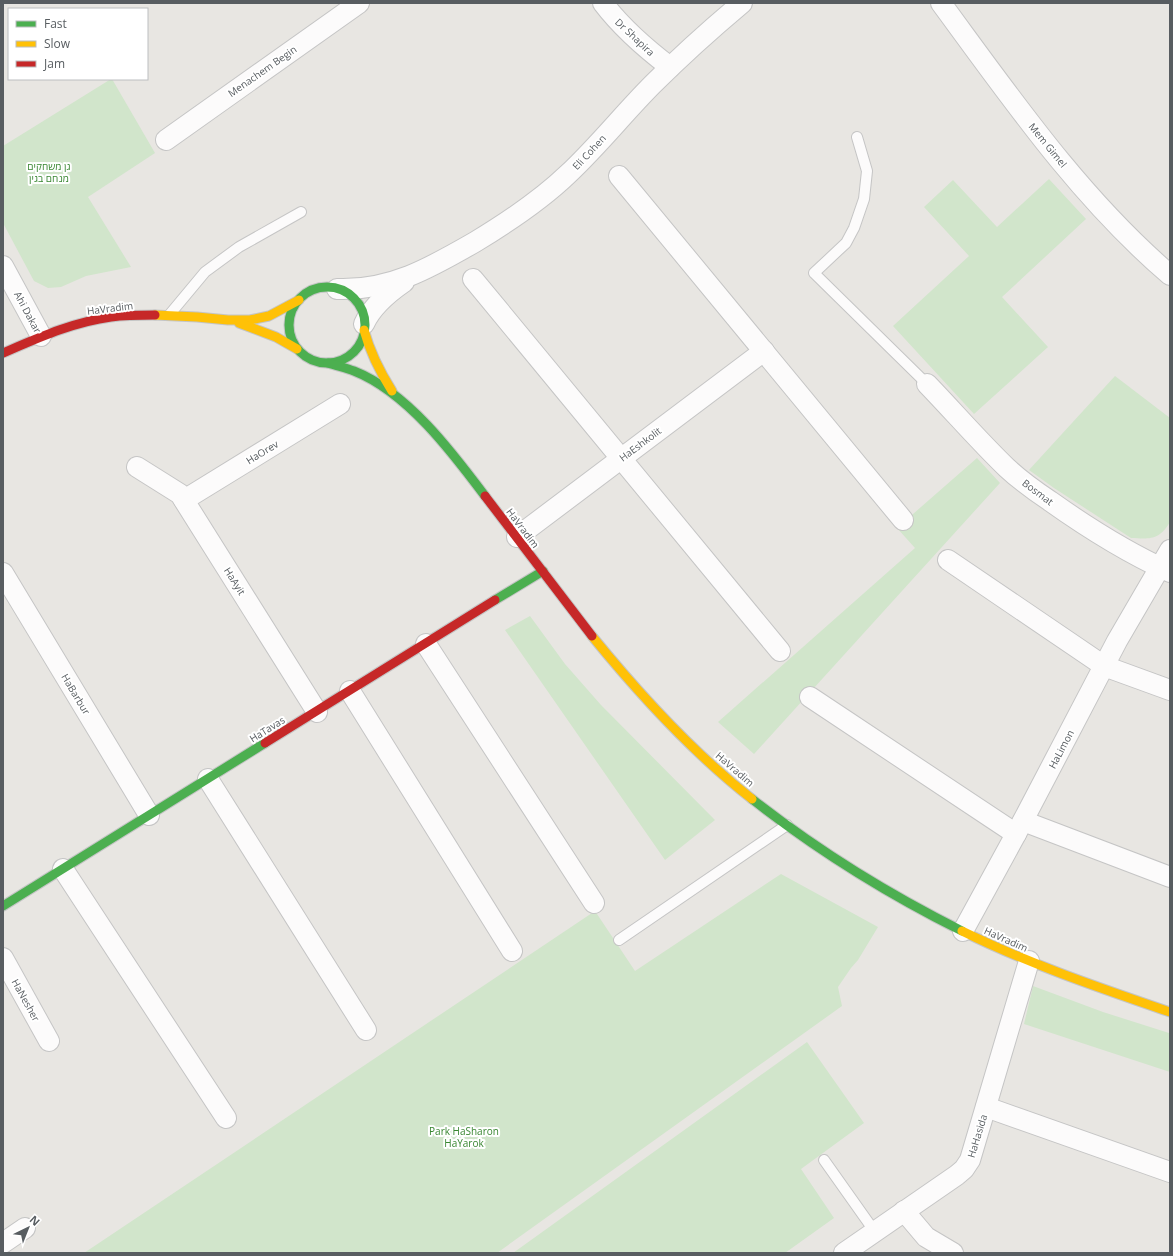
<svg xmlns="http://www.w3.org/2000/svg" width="1173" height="1256" font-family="'Open Sans',Heebo,sans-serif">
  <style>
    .green { fill: #d1e5cb }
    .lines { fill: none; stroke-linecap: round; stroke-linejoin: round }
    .lane-casing { stroke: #c5c5c5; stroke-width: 12 }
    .street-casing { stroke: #c5c5c5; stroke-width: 22 }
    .fast-casing { stroke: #c4c5c5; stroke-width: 11 }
    .slow-casing { stroke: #c4c5c5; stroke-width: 11 }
    .jam-casing { stroke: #c4c5c5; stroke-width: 11 }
    .lane { stroke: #fcfbfb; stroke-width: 10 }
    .street { stroke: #fcfbfb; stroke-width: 20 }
    .fast { stroke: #4caf50; stroke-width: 9 }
    .slow { stroke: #ffc107; stroke-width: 9 }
    .jam { stroke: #c62828; stroke-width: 9 }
    .labels { text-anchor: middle; stroke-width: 4; stroke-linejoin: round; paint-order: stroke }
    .street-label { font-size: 10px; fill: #585d61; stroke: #fff }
    .park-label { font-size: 10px; fill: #388631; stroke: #fff }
  </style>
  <rect width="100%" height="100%" fill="#e8e6e2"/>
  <g class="green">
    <path d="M111,79H112L155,153L88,197L131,267L86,276L61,287L48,288L34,281L3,223V146Z"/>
    <path d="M1049,179L1086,219L1002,297L1048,347L974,414L893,326L969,256L924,207L953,180L997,227Z"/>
    <path d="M1115,376L1170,418V522C1159,540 1151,539 1131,538L1054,488L1029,470Z"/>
    <path d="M977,458L1000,483L754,754L718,722L915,548L897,528Z"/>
    <path d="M530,616L565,664L601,705L715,820L665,860L505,630Z"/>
    <path d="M781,874L878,927L858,960L851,968L838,987L842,1006L497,1253H84L595,911L635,971Z"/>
    <path d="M1033,986L1103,1012L1169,1033L1170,1034V1072L1024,1024Z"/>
    <path d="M807,1042L864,1123L801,1169L834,1218L785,1253H513Z"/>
  </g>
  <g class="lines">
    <g class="lane-casing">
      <g id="lane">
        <path d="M857,137L867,171L864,199L854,228L846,243L814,273L927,384"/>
        <path d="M170,314L205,272L239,247L301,212"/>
        <path d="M619,940L787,825"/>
        <path d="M824,1160L875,1232"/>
      </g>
    </g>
    <g class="street-casing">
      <g id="street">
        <path d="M603,3C622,28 645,48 670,67"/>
        <path d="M941,3C1011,98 1079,197 1170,275"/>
        <path d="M166,140L359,3"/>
        <path d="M619,176L903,520"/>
        <path d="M3,266L41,336"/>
        <path d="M473,279L780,651"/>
        <path d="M337,289C390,291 430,268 475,242C508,222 540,201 568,174C598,146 624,113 653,84C681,56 711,29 742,3"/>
        <path d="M364,324C372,306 388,293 404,282"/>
        <path d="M927,384C954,412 979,441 1007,468C1020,480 1035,491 1050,501C1088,528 1128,553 1170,572"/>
        <path d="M137,467L180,494L317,712"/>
        <path d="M184,500L340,404"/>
        <path d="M517,537L764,351"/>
        <path d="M948,560L1104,666L1170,690"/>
        <path d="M3,573L149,815"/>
        <path d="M426,644L594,903"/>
        <path d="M350,691L512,951"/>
        <path d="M810,697L1016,834"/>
        <path d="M208,779L366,1030"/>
        <path d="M1023,821L1170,877"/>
        <path d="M63,869L226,1118"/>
        <path d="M963,931L1016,834L1117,641L1170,550"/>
        <path d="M3,958L49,1041"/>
        <path d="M986,1107L1170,1172"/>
        <path d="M904,1211L926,1237L953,1253"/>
        <path d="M3,1243L25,1228"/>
        <path d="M844,1253L957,1175L964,1169L970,1160L1029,961"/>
      </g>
    </g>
    <g class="fast-casing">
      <g id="fast">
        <circle cx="327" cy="325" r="38"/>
        <path d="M328,363C337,366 346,368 354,371C407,392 452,452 485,496"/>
        <path d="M495,600L543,571"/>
        <path d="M752,799C817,850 888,894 962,931"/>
        <path d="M3,906L265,743"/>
      </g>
    </g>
    <g class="slow-casing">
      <g id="slow">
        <path d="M155,315L197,317L228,320H250L269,316L299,300"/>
        <path d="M239,323L276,337L297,349"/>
        <path d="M364,330C370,352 380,372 392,391"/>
        <path d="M592,636C640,695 692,752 752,799"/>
        <path d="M962,931C1029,964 1100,988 1170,1012"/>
      </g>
    </g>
    <g class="jam-casing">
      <g id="jam">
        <path d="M3,353C38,338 73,322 111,317C126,315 140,315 155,315"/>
        <path d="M485,496L592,636"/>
        <path d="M265,743L495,600"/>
      </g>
    </g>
    <use href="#lane" class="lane"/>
    <use href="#street" class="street"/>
    <use href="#fast" class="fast"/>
    <use href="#slow" class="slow"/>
    <use href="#jam" class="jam"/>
  </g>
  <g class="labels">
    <g class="street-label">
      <text transform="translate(635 37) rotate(43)" y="4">Dr Shapira</text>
      <text transform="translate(262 71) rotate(-35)" y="4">Menachem Begin</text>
      <text transform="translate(1048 145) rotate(51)" y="4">Mem Gimel</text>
      <text transform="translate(589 152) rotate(-47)" y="4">Eli Cohen</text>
      <text transform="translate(110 308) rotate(-7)" y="4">HaVradim</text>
      <text transform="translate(28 312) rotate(62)" y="4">Ahi Dakar</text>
      <text transform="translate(640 444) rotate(-37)" y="4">HaEshkolit</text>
      <text transform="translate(262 452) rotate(-32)" y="4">HaOrev</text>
      <text transform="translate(1038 492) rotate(37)" y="4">Bosmat</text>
      <text transform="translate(523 528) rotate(53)" y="4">HaVradim</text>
      <text transform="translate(235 581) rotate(58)" y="4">HaAyit</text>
      <text transform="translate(76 694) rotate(59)" y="4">HaBarbur</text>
      <text transform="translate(267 729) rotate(-32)" y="4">HaTavas</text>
      <text transform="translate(1061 749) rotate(-62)" y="4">HaLimon</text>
      <text transform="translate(735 769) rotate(41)" y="4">HaVradim</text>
      <text transform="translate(1006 939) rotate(24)" y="4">HaVradim</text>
      <text transform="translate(26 1000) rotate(61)" y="4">HaNesher</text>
      <text transform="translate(977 1136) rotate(-73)" y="4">HaHasida</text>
    </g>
    <g class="park-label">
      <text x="49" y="170">גן משחקים<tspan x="49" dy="12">מנחם בגין</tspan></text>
      <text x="464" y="1135">Park HaSharon<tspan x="464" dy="12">HaYarok</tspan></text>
    </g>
  </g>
  <rect width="1173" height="1256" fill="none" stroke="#585d61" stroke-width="8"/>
  <rect x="8" y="8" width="140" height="72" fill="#ffffff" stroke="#bcbec0"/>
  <rect x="16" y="21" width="20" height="6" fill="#4caf50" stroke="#bcbec0"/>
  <text x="44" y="28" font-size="12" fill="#585d61">Fast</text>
  <rect x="16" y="41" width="20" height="6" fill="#ffc107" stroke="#bcbec0"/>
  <text x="44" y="48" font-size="12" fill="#585d61">Slow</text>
  <rect x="16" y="61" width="20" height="6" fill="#c62828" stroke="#bcbec0"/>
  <text x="44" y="68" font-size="12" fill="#585d61">Jam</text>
  <g transform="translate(28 1228) rotate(43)" stroke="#ffffff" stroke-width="3" paint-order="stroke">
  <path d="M0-3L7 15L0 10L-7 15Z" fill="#585d61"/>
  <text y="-6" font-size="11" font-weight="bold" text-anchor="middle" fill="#585d61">N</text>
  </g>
</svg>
